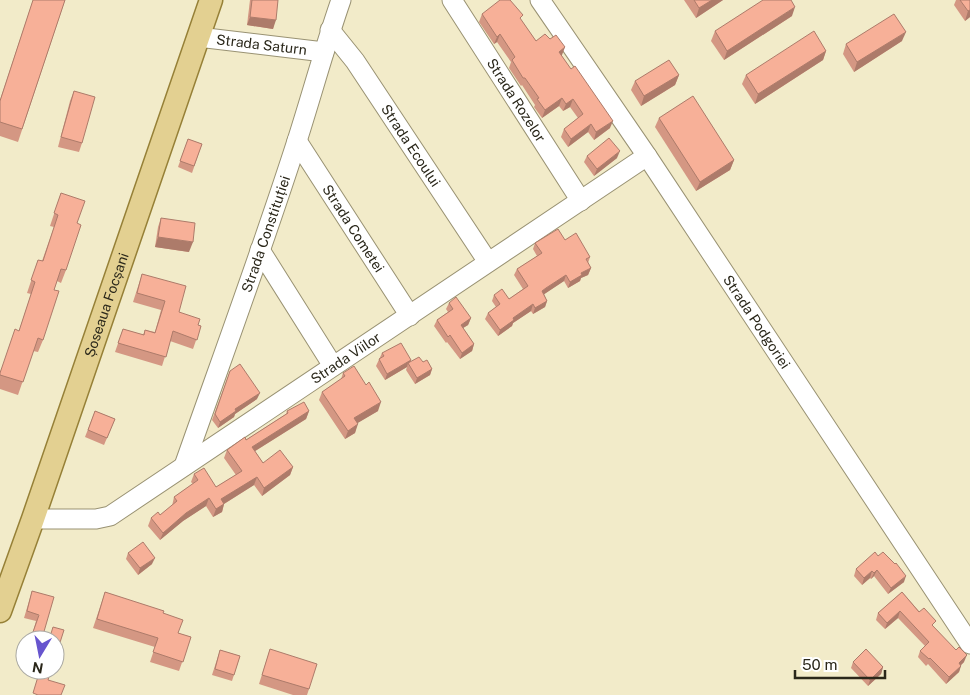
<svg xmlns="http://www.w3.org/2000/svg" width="970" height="695" font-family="'Public Sans',sans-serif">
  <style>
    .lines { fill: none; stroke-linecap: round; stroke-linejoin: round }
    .minor-casing { stroke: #999273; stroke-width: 21 }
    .major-casing { stroke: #968037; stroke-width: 25 }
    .minor { stroke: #fff; stroke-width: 19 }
    .major { stroke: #e3d091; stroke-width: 22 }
    .wall { fill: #d49783 }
    .shaded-wall { fill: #ad7b6a }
    .building { fill: #f7b098; stroke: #ad7b6a }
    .labels { text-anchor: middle; stroke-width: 4; stroke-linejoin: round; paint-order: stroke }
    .street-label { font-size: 14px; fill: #2a271a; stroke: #fff }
  </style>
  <rect width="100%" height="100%" fill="#f2ebc9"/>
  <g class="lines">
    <g class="minor-casing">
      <g id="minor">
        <path id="s1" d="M452,0L581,201"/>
        <path id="s2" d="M540,0L647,156L970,644"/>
        <path id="s3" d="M330,30L355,61L488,262"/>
        <path id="s4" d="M198,37L324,52"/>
        <path id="s5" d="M297,141L410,316"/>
        <path d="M260,250L333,366"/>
        <path id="s6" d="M184,466C222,358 262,250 297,141C312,94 325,46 341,0"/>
        <path id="s7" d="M33,519H96L110,516L647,156"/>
      </g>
    </g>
    <g class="major-casing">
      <g id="major">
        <path id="s8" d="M0,611L33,519L211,0"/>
      </g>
    </g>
    <use href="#minor" class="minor"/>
    <use href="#major" class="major"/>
  </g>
  <g class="wall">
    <path d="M33,0H65L18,142L0,136V100Z"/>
    <path d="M250,0H278L273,29L247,25Z"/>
    <path d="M684,0H723L696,18Z"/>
    <path d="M956,0H970V17L965,21L954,5Z"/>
    <path d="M482,14L521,20L536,41L550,39L565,47L561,55L610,128L594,140L588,132L568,147L561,137L564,129L578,118L570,107L563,111L559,106L542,118L534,107L535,105L522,85L521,86L509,68L511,62L497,42L494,44L479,22Z"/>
    <path d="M792,16L724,60L711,41L715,31Z"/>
    <path d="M902,41L854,72L843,54L846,44Z"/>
    <path d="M826,51L823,60L755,104L742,84L746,75Z"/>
    <path d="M679,75L675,85L641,106L631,90L635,81Z"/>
    <path d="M74,91L82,143L79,152L58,147L70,101Z"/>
    <path d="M659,118L734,160L730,170L696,191L655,127Z"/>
    <path d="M188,139L202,144L192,173L178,167Z"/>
    <path d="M587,156L617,158L594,176L584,162Z"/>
    <path d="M61,193L77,223L66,270L61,283L57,281L54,290L43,340L38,352L33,351L18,395L0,389V372L19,331L31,294L27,293L38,260L42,261L54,227L50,226Z"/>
    <path d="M161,218L189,252L155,247L158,227Z"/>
    <path d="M565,240L590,257L588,263L591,268L588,275L581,278L580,281L568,288L564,281L544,294L547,301L545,307L533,314L531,311L513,323L512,326L498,336L485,319L488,313L496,307L492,301L494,295L509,299L523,289L514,275L517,269L537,256L533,249L535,243Z"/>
    <path d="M142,274L179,312L198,325L201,326L193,349L170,341L162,366L115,352L123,329L143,335L145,330L155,332L161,310L133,302Z"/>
    <path d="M449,303L471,318L468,325L463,328L474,344L472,351L460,359L447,342L446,343L434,326L437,320L448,312L446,309Z"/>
    <path d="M382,353L411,360L410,363L423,362L432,369L430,375L415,384L406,370L407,367L385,380L376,366Z"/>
    <path d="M230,371L257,399L235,414L234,417L218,428L212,420Z"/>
    <path d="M343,373L366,385L378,411L357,423L355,433L345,439L319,400L322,392L341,379Z"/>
    <path d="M95,411L115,419L104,445L85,437Z"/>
    <path d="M287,411H309L306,419L255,451L263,463L293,467L290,475L262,496L254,485L224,504L222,512L213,517L206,506L183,521L160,540L148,526L151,518L160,515L172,506L174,497L193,484L191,482L194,474L216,487L236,475L224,458L227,450L246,440L286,414Z"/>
    <path d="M128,553L152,564L138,575L126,559Z"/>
    <path d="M878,556L904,582L888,594L874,576L871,579L870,578L862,585L854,576L856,569Z"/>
    <path d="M32,591L43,635L42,640H35L31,639L36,621L24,618Z"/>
    <path d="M105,592L163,613L178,633L191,637L179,671L150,662L155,647L93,628Z"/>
    <path d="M902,592L964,662L961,665L959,672L946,684L928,664L926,666L918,657L920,651L925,646L898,618L885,629L876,620L878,613Z"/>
    <path d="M270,649L309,689L307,695H293L259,684Z"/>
    <path d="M220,650L240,656L232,681L212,675Z"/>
    <path d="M853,662L883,667L881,674L868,686L851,668Z"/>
  </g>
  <g class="shaded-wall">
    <path d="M712,0H723L696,18L699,8Z"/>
    <path d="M795,7L792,16L724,60L727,51Z"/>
    <path d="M970,10V17L965,21L968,11Z"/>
    <path d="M250,17L276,20L273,29L247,25Z"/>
    <path d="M906,32L902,41L854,72L857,62Z"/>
    <path d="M500,34L497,42L494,44L497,37Z"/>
    <path d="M565,47L562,55L556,59L559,52Z"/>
    <path d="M826,51L823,60L755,104L758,94Z"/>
    <path d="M679,75L675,85L641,106L644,96Z"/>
    <path d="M562,98L559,106L542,118L545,110Z"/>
    <path d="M573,99L570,107L563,111L566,104Z"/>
    <path d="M613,121L610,128L594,140L596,132Z"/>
    <path d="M591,124L588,132L568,147L571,139Z"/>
    <path d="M620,151L617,158L594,176L597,169Z"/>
    <path d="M734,160L730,170L696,191L700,182Z"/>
    <path d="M158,237L193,242L189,252L155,247Z"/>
    <path d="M591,268L588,275L581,278L580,281L568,288L570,282L581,273Z"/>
    <path d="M566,275L564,281L540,297L542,291Z"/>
    <path d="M547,301L545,307L533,314L535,308Z"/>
    <path d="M533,304L531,311L513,323L512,326L498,336L500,330L513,318Z"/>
    <path d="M471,318L468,325L458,331L461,325Z"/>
    <path d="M474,344L472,351L460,359L462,353Z"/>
    <path d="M411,360L409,365L408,363L407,367L385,380L387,374Z"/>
    <path d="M432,369L430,375L415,384L417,378Z"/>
    <path d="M260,393L257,399L235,414L234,417L218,428L220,422L235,409Z"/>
    <path d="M381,402L378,411L351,427L354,418Z"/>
    <path d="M309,411L306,419L249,455L252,447Z"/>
    <path d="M358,424L355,433L345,439L348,431Z"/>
    <path d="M293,467L290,475L262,496L264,488Z"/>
    <path d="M257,477L254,485L219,507L221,499Z"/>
    <path d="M209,498L206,506L183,521L160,540L163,533L186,513Z"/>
    <path d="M224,504L222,512L213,517L216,509Z"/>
    <path d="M155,558L152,564L138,575L140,568Z"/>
    <path d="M877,570L874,576L871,579L874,573Z"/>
    <path d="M872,571L870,578L862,585L864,578Z"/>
    <path d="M906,576L904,582L888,594L891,588Z"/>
    <path d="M900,611L898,618L885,629L887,623Z"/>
    <path d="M967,655L964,662L956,670L959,663Z"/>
    <path d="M961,666L959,672L946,684L949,677Z"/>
    <path d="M883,667L881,674L868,686L870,680Z"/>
  </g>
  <g class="building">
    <path d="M33,0H65L22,129L0,122V101Z"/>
    <path d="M252,0H278L276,20L250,17Z"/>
    <path d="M500,0H510L523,15L520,18L536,41L545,34L550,39L556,35L565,47L559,52L571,69L575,66L613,121L596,132L591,124L571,139L564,129L583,114L573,99L566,104L562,98L545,110L537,99L539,98L525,78H523L512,60L515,57L500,34L497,37L482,14Z"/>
    <path d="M694,0H712L699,8Z"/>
    <path d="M763,0H791L795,7L727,51L715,31Z"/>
    <path d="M960,0H970V10L968,11Z"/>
    <path d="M894,14L906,32L857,62L846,44Z"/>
    <path d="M814,31L826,51L758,94L746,75Z"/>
    <path d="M669,60L679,75L644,96L635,81Z"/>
    <path d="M74,91L95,97L82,143L61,137Z"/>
    <path d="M693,96L734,160L700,182L659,118Z"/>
    <path d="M609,138L620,151L597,169L587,156Z"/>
    <path d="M188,139L202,144L194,166L180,161Z"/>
    <path d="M61,193L85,201L77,223L81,225L66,270L61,269L54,290L59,291L43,340L38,338L23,382L0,375V373L15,329L19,331L35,282L31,280L38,260L43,261L58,215L54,213Z"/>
    <path d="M161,218L195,223L193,242L158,237Z"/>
    <path d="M558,229L565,240L576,233L590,257L586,259L591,268L581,273L582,275L570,282L566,275L546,288L542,291L547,301L535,308L533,304L513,318L514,320L500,330L488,313L500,304L494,295L502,289L509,299L528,286L517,269L542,253L535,243Z"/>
    <path d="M142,274L186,286L179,312L200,319L198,325L201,326L197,340L173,331L166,357L118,343L123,329L144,335L145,330L155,333L165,301L137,293Z"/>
    <path d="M456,297L471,318L461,325L474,344L462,353L450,335L448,337L437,320L453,309L449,303Z"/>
    <path d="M401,343L411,360L387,374L379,359L384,356L382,353Z"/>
    <path d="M419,357L423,362L427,360L432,369L417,378L408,363Z"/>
    <path d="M240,364L260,393L235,409L236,411L220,422L215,414L230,371Z"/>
    <path d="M354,366L366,385L369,382L381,402L354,418L358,424L348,431L322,392L345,376L343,373Z"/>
    <path d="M304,402L309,411L252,447L263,463L280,450L293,467L264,488L257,477L221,499L224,504L216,509L209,498L186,513L163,533L151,518L158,512L160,515L177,501L174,497L198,480L194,474L204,468L216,487L242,471L227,450L245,437L246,440L288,413L287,411Z"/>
    <path d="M95,411L115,419L107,438L88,430Z"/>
    <path d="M143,542L155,558L140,568L128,553Z"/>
    <path d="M875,552L878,556L883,552L895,564L896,563L906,576L891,588L877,570L874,573L872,571L864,578L856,569Z"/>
    <path d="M32,591L54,597L43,635L33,632L39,615L27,611Z"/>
    <path d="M105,592L164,611L163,613L183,620L178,633L191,637L183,662L153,652L158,638L97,619Z"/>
    <path d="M902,592L919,612L924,608L936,621L932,625L956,650L959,647L967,655L959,663L961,666L949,677L930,658L929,659L920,651L929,642L900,611L887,623L878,613Z"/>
    <path d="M53,627L64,630L55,658V640H49Z"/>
    <path d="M270,649L317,664L309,689L262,675Z"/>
    <path d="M866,649L883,667L870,680L853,662Z"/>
    <path d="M220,650L240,656L234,675L215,669Z"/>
    <path d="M40,670H51L48,680L65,685L61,695H38L33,693Z"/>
  </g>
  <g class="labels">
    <g class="street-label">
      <text dy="5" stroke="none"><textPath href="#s4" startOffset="64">Strada Saturn</textPath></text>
      <text dy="5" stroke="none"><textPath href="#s1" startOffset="119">Strada Rozelor</textPath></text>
      <text dy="5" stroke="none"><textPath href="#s3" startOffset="141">Strada Ecoului</textPath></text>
      <text dy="5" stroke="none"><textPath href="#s5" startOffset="104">Strada Cometei</textPath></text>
      <text dy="5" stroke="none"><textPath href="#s6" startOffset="246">Strada Constituției</textPath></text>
      <text dy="5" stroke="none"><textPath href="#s8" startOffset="324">Șoseaua Focșani</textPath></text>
      <text dy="5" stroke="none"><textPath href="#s2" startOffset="388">Strada Podgoriei</textPath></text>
      <text dy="5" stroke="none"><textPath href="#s7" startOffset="361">Strada Viilor</textPath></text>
    </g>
  </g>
  <g transform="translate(40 655) rotate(190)"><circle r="24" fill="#ffffff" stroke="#aaa9a3"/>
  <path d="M0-4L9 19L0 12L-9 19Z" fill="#6755ce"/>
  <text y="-8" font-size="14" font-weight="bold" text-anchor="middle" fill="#2a271a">N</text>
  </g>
  <path d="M795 670v8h90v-8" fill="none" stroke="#2a271a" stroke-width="2.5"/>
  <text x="802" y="670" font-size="15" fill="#2a271a" stroke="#ffffff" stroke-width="4" paint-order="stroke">50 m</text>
</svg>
